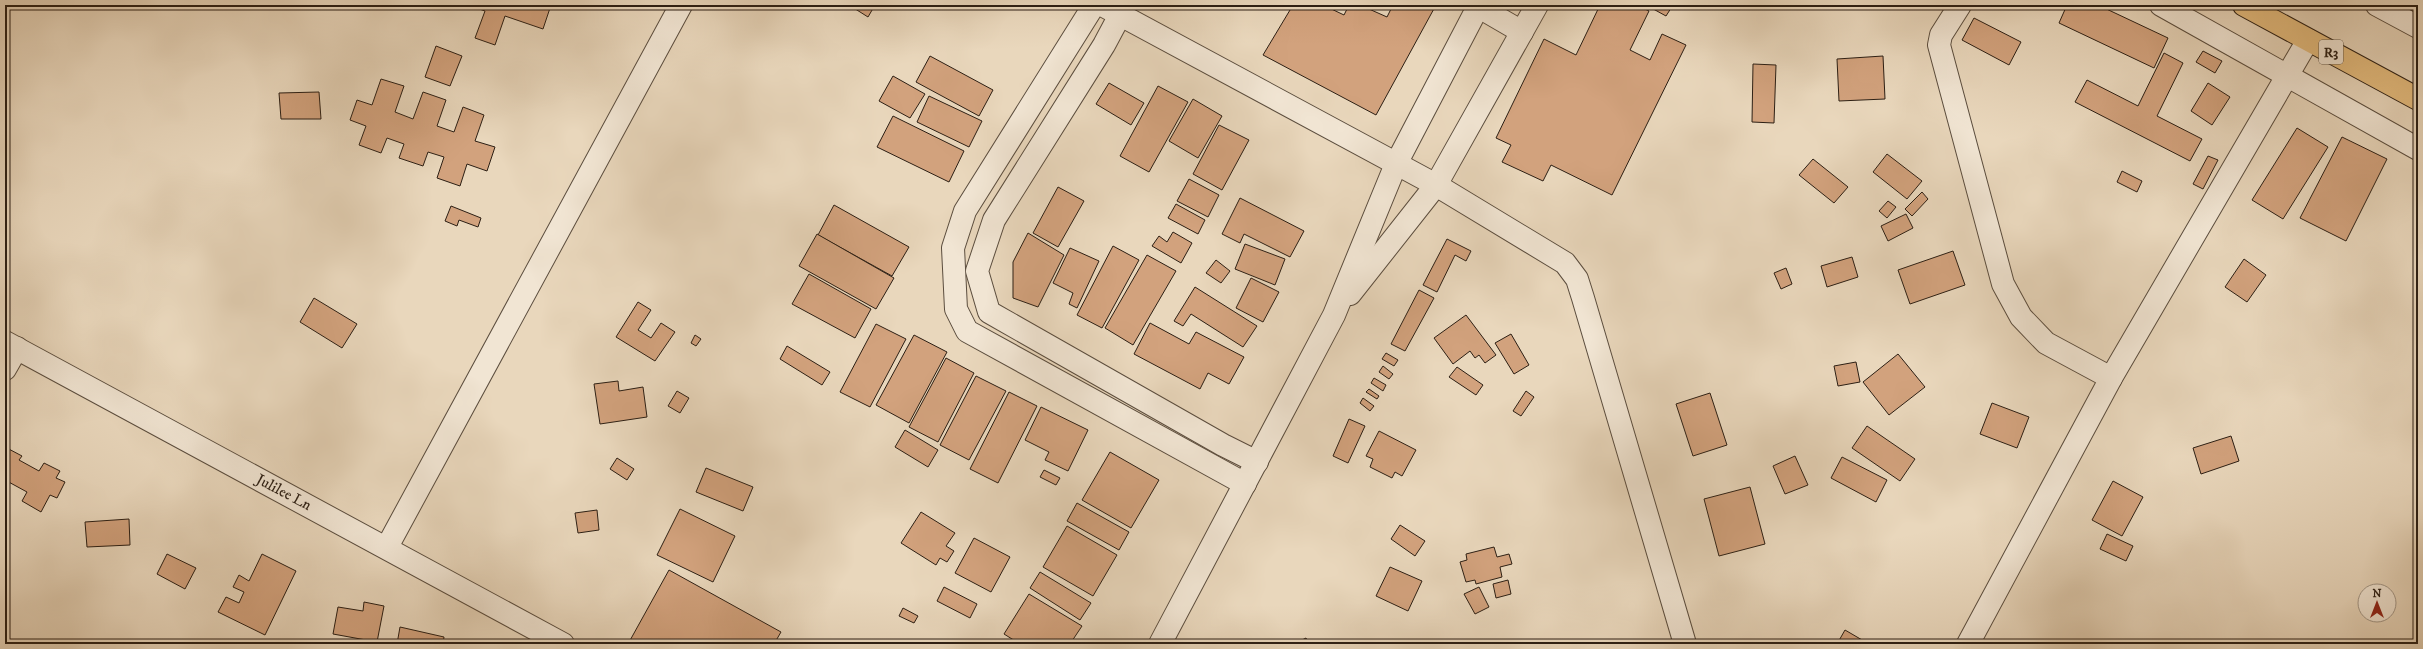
<svg xmlns="http://www.w3.org/2000/svg" width="2423" height="649" font-family="'IM FELL DW Pica',serif">
  <style>
    .building { fill: #d2a27d; stroke: #2c1f14 }
    .lines { fill: none; stroke-linecap: round; stroke-linejoin: round }
    .minor-casing { stroke: #5b4d3e; stroke-width: 24 }
    .highway-casing { stroke: #2c1f14; stroke-width: 24 }
    .minor { stroke: #f1e5d3; stroke-width: 22 }
    .highway { stroke: #e4bc7e; stroke-width: 22 }
    .labels { text-anchor: middle; stroke-width: 3; stroke-linejoin: round; paint-order: stroke }
    .shield { fill: #f1e5d3; stroke: #675a4d; stroke-width: 1 }
    .shield-label { font-size: 14px; font-weight: bold; fill: #2c1f14 }
    .street-label { font-size: 15px; fill: #2c1f14; stroke: #f1e5d3 }
  </style>
  <rect width="100%" height="100%" fill="#e9d7bc"/>
  <filter id="stains"><feTurbulence type="fractalNoise" baseFrequency=".005" numOctaves="4"/><feColorMatrix values="0 0 0 0 .2 0 0 0 0 .09 0 0 0 0 .02 0 0 0 .5 -.17"/></filter>
  <radialGradient id="worn" r=".72"><stop offset=".6" stop-color="#630" stop-opacity="0"/><stop offset="1" stop-color="#630" stop-opacity=".3"/></radialGradient>
  <g class="building">
    <path d="M468,5H551L543,29L505,16L495,45L475,38L485,11Z"/>
    <path d="M849,5H875L868,17Z"/>
    <path d="M1293,5H1323L1344,15L1349,5H1371L1369,9L1387,17L1393,5H1436L1376,115L1263,55Z"/>
    <path d="M1600,5H1637L1649,11L1630,50L1650,60L1662,34L1686,45L1612,195L1551,165L1543,181L1502,162L1511,145L1496,138L1544,39L1576,55Z"/>
    <path d="M1646,5H1673L1666,16Z"/>
    <path d="M2067,5H2098L2168,38L2154,68L2059,23Z"/>
    <path d="M1974,18L2021,42L2009,65L1962,40Z"/>
    <path d="M436,46L462,56L450,86L425,77Z"/>
    <path d="M2203,51L2222,61L2215,73L2196,62Z"/>
    <path d="M2164,53L2183,63L2157,116L2202,139L2190,161L2075,102L2087,80L2138,106Z"/>
    <path d="M930,56L993,90L979,116L916,82Z"/>
    <path d="M1883,56L1885,99L1839,101L1837,59Z"/>
    <path d="M1753,64L1776,65L1774,123L1752,122Z"/>
    <path d="M893,76L925,94L910,118L879,101Z"/>
    <path d="M381,79L404,86L395,112L413,119L423,92L446,100L437,126L454,132L463,107L484,115L475,141L495,147L487,171L467,164L460,186L437,178L444,157L428,152L423,166L399,158L404,144L387,138L381,153L359,145L366,126L350,120L357,100L372,105Z"/>
    <path d="M1109,83L1144,103L1131,125L1096,104Z"/>
    <path d="M2208,83L2230,97L2212,125L2191,111Z"/>
    <path d="M1158,86L1188,102L1149,172L1120,156Z"/>
    <path d="M319,92L321,119H281L279,93Z"/>
    <path d="M929,96L982,121L969,147L917,122Z"/>
    <path d="M1193,99L1222,116L1198,158L1169,141Z"/>
    <path d="M893,116L964,151L949,182L877,147Z"/>
    <path d="M1219,125L1249,140L1222,190L1193,174Z"/>
    <path d="M2297,128L2328,147L2283,219L2252,200Z"/>
    <path d="M2342,137L2387,159L2346,241L2300,218Z"/>
    <path d="M1887,154L1922,181L1907,199L1873,172Z"/>
    <path d="M2208,156L2218,160L2203,189L2193,184Z"/>
    <path d="M1813,159L1848,187L1834,203L1799,175Z"/>
    <path d="M2122,171L2142,181L2137,192L2117,182Z"/>
    <path d="M1189,179L1219,195L1208,217L1177,201Z"/>
    <path d="M1058,187L1084,201L1058,247L1033,233Z"/>
    <path d="M1922,192L1928,199L1912,216L1905,209Z"/>
    <path d="M1240,198L1304,231L1290,257L1244,234L1240,243L1222,234Z"/>
    <path d="M1888,201L1896,207L1887,218L1879,211Z"/>
    <path d="M1176,204L1205,220L1198,234L1168,218Z"/>
    <path d="M834,205L909,247L892,276L818,235Z"/>
    <path d="M451,206L481,218L478,227L459,220L457,226L445,221Z"/>
    <path d="M1906,214L1913,228L1888,241L1881,226Z"/>
    <path d="M1173,232L1192,243L1181,263L1152,246L1159,236L1167,242Z"/>
    <path d="M1028,233L1064,255L1038,307L1013,298V262Z"/>
    <path d="M817,234L894,278L876,309L799,266Z"/>
    <path d="M1447,239L1471,251L1466,261L1455,255L1437,292L1423,285Z"/>
    <path d="M1245,244L1285,259L1275,285L1235,269Z"/>
    <path d="M1113,246L1139,260L1102,328L1077,315Z"/>
    <path d="M1070,248L1099,261L1077,308L1069,304L1073,293L1053,283Z"/>
    <path d="M1953,251L1965,285L1910,304L1898,270Z"/>
    <path d="M1147,255L1176,271L1133,345L1105,328Z"/>
    <path d="M1852,257L1858,277L1827,287L1821,266Z"/>
    <path d="M2244,259L2266,275L2247,302L2225,287Z"/>
    <path d="M1216,260L1230,271L1221,283L1206,273Z"/>
    <path d="M1786,268L1792,284L1781,289L1774,273Z"/>
    <path d="M809,274L871,309L855,338L792,304Z"/>
    <path d="M1251,278L1279,292L1263,322L1236,308Z"/>
    <path d="M1195,287L1257,326L1243,347L1191,314L1183,326L1174,321Z"/>
    <path d="M1419,290L1434,298L1405,351L1391,344Z"/>
    <path d="M314,298L357,324L342,348L300,322Z"/>
    <path d="M638,302L651,310L638,330L651,338L661,323L675,332L655,361L616,337Z"/>
    <path d="M1466,315L1496,355L1485,363L1479,355L1475,358L1470,351L1453,364L1434,338Z"/>
    <path d="M1150,323L1189,344L1196,332L1244,357L1229,384L1208,373L1200,389L1134,354Z"/>
    <path d="M876,324L906,339L870,407L840,392Z"/>
    <path d="M1511,334L1529,365L1514,374L1495,343Z"/>
    <path d="M695,335L701,339L696,346L691,343Z"/>
    <path d="M914,335L947,352L909,423L876,405Z"/>
    <path d="M787,346L830,372L822,385L780,359Z"/>
    <path d="M1386,353L1398,360L1394,366L1382,359Z"/>
    <path d="M1898,354L1925,387L1889,415L1863,382Z"/>
    <path d="M946,358L974,373L938,442L909,427Z"/>
    <path d="M1856,362L1860,382L1838,386L1834,366Z"/>
    <path d="M1383,366L1393,374L1389,379L1379,372Z"/>
    <path d="M1457,367L1483,385L1476,395L1449,377Z"/>
    <path d="M976,376L1006,391L969,460L940,445Z"/>
    <path d="M1374,378L1386,385L1383,391L1371,383Z"/>
    <path d="M618,381L619,391L643,387L647,417L600,424L594,384Z"/>
    <path d="M1369,389L1379,396L1377,399L1366,392Z"/>
    <path d="M677,391L689,398L680,413L668,406Z"/>
    <path d="M1526,391L1534,397L1521,416L1513,411Z"/>
    <path d="M1009,392L1037,406L998,483L970,469Z"/>
    <path d="M1710,393L1727,445L1693,456L1676,404Z"/>
    <path d="M1363,398L1374,406L1370,411L1360,403Z"/>
    <path d="M1992,403L2029,417L2017,448L1980,434Z"/>
    <path d="M1041,407L1088,430L1068,471L1045,460L1049,452L1025,440Z"/>
    <path d="M1349,419L1365,426L1348,463L1333,456Z"/>
    <path d="M1867,426L1915,459L1900,481L1852,448Z"/>
    <path d="M905,430L938,450L928,467L895,447Z"/>
    <path d="M1379,431L1416,450L1402,476L1395,472L1392,478L1370,467L1373,459L1366,456Z"/>
    <path d="M2231,436L2239,461L2201,474L2193,448Z"/>
    <path d="M5,447L22,456L19,460L39,471L44,463L60,471L56,478L65,482L57,498L50,495L41,512L22,501L27,492L5,480Z"/>
    <path d="M1110,452L1159,480L1131,528L1082,500Z"/>
    <path d="M1795,456L1808,485L1785,494L1773,466Z"/>
    <path d="M1842,457L1887,480L1876,502L1831,478Z"/>
    <path d="M617,458L634,469L627,480L610,469Z"/>
    <path d="M706,468L753,487L743,511L696,492Z"/>
    <path d="M1044,470L1060,478L1056,485L1040,477Z"/>
    <path d="M2113,481L2143,497L2122,536L2092,520Z"/>
    <path d="M1750,487L1765,544L1719,556L1704,499Z"/>
    <path d="M1077,503L1129,532L1119,550L1067,521Z"/>
    <path d="M680,509L735,536L713,582L657,555Z"/>
    <path d="M597,510L599,530L578,533L575,513Z"/>
    <path d="M921,512L955,533L946,546L954,551L947,562L940,558L936,565L901,543Z"/>
    <path d="M129,519L130,545L87,547L85,522Z"/>
    <path d="M1400,525L1425,541L1415,556L1391,539Z"/>
    <path d="M1067,526L1117,555L1093,596L1043,567Z"/>
    <path d="M2107,534L2133,546L2126,561L2100,549Z"/>
    <path d="M974,538L1010,557L991,592L955,573Z"/>
    <path d="M1494,547L1497,557L1509,554L1512,564L1500,567L1502,577L1476,584L1475,580L1466,582L1460,562L1467,560L1466,554Z"/>
    <path d="M167,554L196,568L185,589L157,574Z"/>
    <path d="M262,554L296,571L265,635L218,612L226,597L239,603L244,592L233,587L239,575L249,581Z"/>
    <path d="M1390,567L1422,581L1408,611L1376,596Z"/>
    <path d="M669,570L781,632L774,644H628Z"/>
    <path d="M1040,572L1091,603L1080,620L1030,588Z"/>
    <path d="M1508,580L1511,594L1496,598L1493,584Z"/>
    <path d="M944,587L977,604L970,618L937,601Z"/>
    <path d="M1479,587L1489,607L1475,614L1464,594Z"/>
    <path d="M1029,594L1082,626L1070,644H1020L1004,634Z"/>
    <path d="M364,602L384,606L377,642L333,634L338,607L363,611Z"/>
    <path d="M903,608L918,616L914,623L899,616Z"/>
    <path d="M400,627L444,637L443,644H397Z"/>
    <path d="M1845,630L1869,644H1837Z"/>
    <path d="M1306,638L1309,644H1294Z"/>
  </g>
  <g class="lines">
    <g class="minor-casing">
      <g id="minor">
        <path d="M1094,5L965,211L953,248L956,309L967,331L1245,484"/>
        <path d="M1102,5L1436,185L1565,263L1577,279L1583,298L1685,644"/>
        <path d="M1960,5L1941,35L1939,45L2003,284L2021,317L2046,343L2111,378"/>
        <path d="M2161,5L2418,149"/>
        <path d="M2377,5L2418,27"/>
        <path d="M1479,7L1522,32"/>
        <path d="M1120,15L1104,45L994,220L977,271L989,312L1223,445L1257,462"/>
        <path d="M1350,294L1436,185L1537,5"/>
        <path d="M5,342L563,644"/>
        <path d="M5,369L17,348"/>
        <path d="M387,547L681,5"/>
        <path d="M1160,644L1334,315L1396,164L1479,5"/>
        <path d="M1968,644L2111,378L2308,40"/>
      </g>
    </g>
    <g class="highway-casing">
      <path id="highway" d="M2244,5L2418,99"/>
    </g>
    <use href="#minor" class="minor"/>
    <use href="#highway" class="highway"/>
  </g>
  <g class="labels">
    <rect class="shield" x="2319" y="40" width="24" height="24" rx="3"/>
    <g class="shield-label">
      <text x="2331" y="57">R3</text>
    </g>
    <g class="street-label">
      <text transform="translate(284 492) rotate(28)" y="5">Julilee Ln</text>
    </g>
  </g>
  <rect width="2423" height="649" fill="none" stroke="#e9d7bc" stroke-width="20"/>
  <rect x="6" y="6" width="2411" height="637" fill="none" stroke="#2c1f14" stroke-width="2"/>
  <rect x="10" y="10" width="2403" height="629" fill="none" stroke="#2c1f14"/>
  <g transform="translate(2377 603)"><circle r="19" fill="#f1e5d3" stroke="#a29687"/>
  <path d="M0-3L7 15L0 10L-7 15Z" fill="#8f2418"/>
  <text y="-6" font-size="11" font-weight="bold" text-anchor="middle" fill="#2c1f14">N</text>
  </g>
  <rect width="100%" height="100%" filter="url(#stains)"/>
  <rect width="100%" height="100%" fill="url(#worn)"/>
</svg>
